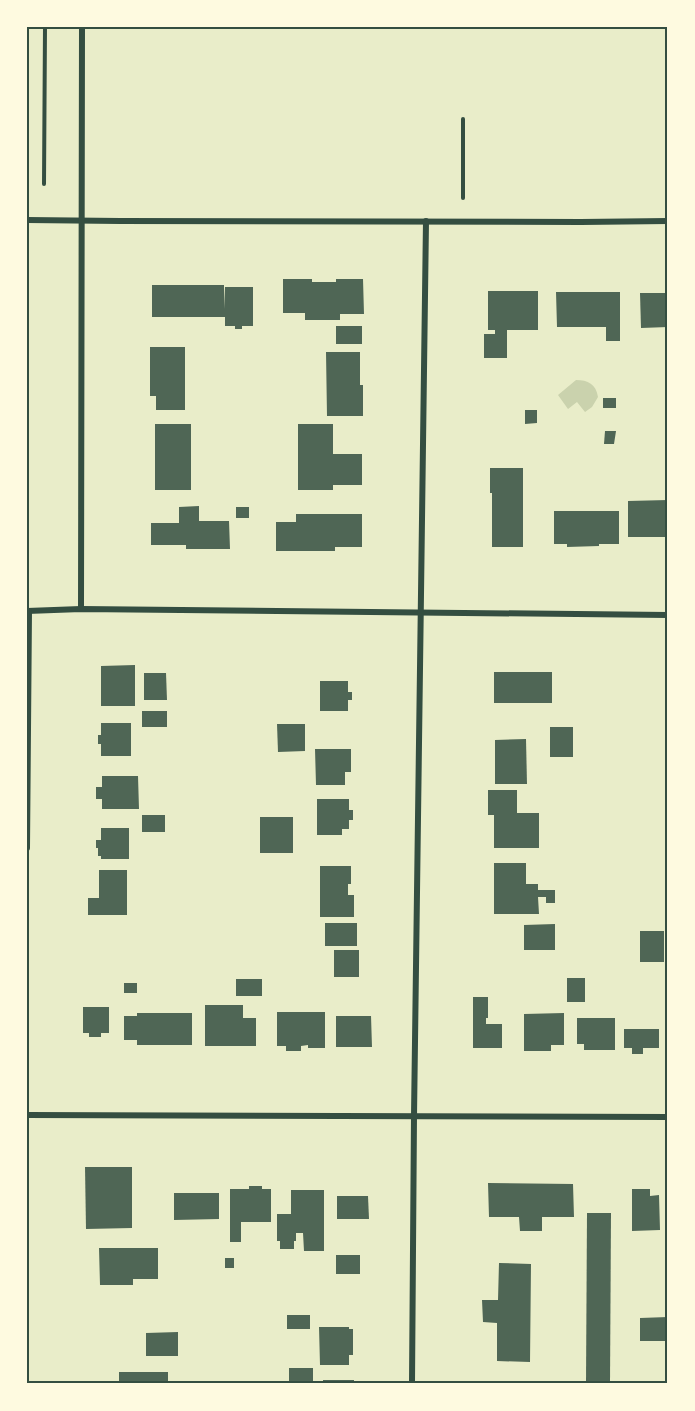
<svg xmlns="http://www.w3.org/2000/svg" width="695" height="1411" font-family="'Space Grotesk',sans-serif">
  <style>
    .green { fill: #cad2ad }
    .building { fill: #4f6655 }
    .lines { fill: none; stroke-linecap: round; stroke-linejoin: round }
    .path { stroke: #344e41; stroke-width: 4 }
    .minor { stroke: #344e41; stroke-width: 6 }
    .neatline { fill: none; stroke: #344e41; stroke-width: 2 }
  </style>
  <rect width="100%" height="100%" fill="#e9edc9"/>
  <path class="green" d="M576,380C588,380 596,384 598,397L592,407L585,412L577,402L568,409L558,395Z"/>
  <g class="building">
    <path d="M283,279H312V282H336V279H363L364,314H340V320H305V313H283Z"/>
    <path d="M152,285H224V309L225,287H253V326H242V329H235V326H225V317H152Z"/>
    <path d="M488,291H538V330H507V358H484V334H495V330H488Z"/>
    <path d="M556,292H620V341H606V327H557Z"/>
    <path d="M640,293H668V327L641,328Z"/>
    <rect x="336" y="326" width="26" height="18"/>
    <path d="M150,347H185V410H156V396H150Z"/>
    <path d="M326,352H360V385H363V416H327Z"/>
    <rect x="603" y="398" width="13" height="10"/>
    <path d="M525,410H537V423L525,424Z"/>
    <rect x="155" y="424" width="36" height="66"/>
    <path d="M298,424H333V454H362V485H333V490H298Z"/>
    <path d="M605,431H616L614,444H604Z"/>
    <path d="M490,468H523V547H492V493H490Z"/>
    <path d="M668,500V537H628V501Z"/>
    <path d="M199,506V521H229L230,549H186V545H151V523H179V507Z"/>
    <rect x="236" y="507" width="13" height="11"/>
    <path d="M554,511H619V544H599V546L567,547V544H554Z"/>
    <path d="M296,514H362V547H335V551H276V522H296Z"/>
    <path d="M135,665V706H101V666Z"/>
    <rect x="494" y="672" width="58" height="31"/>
    <path d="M144,673H166L167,700H144Z"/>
    <path d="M320,681H348V692H352V700H348V711H320Z"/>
    <rect x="142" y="711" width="25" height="16"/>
    <path d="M101,723H131V756H101V744H98V735H101Z"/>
    <path d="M277,724H305V751L278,752Z"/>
    <rect x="550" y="727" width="23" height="30"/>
    <path d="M526,739L527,784H495V740Z"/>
    <path d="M315,749H351V772H345V785H316Z"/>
    <path d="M102,776H138L139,809H102V799H96V787H102Z"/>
    <path d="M488,790H517V813H539V848H494V815H488Z"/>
    <path d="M317,799H349V810H353V820H349V829H342V835H317Z"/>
    <rect x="142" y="815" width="23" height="17"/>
    <rect x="260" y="817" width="33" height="36"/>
    <path d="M101,828H129V859H101V856H98V848H96V840H101Z"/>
    <path d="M494,863H526V884H538V890H555V903H546V897H538L539,914H494Z"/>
    <path d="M320,866H351V884H348V895H354V917H320Z"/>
    <path d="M99,870H127V915H88V898H99Z"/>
    <rect x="325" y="923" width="32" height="23"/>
    <path d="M555,924V950H524V925Z"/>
    <rect x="640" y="931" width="24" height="31"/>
    <rect x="334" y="950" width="25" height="27"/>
    <rect x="567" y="978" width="18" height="24"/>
    <rect x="236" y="979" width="26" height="17"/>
    <rect x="124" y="983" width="13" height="10"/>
    <path d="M473,997H488V1018H486V1024H502V1048H473Z"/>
    <path d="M205,1005H243V1018H256V1046H205Z"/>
    <path d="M83,1007H109V1033H101V1037H89V1033H83Z"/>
    <path d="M277,1012H325V1048H308V1045L301,1046V1051H286V1046H277Z"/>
    <path d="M137,1013H192V1045H137V1040H124V1016H137Z"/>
    <path d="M564,1013V1045H551V1051H524V1014Z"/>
    <path d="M336,1016H371L372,1047H336Z"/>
    <path d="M577,1018H615V1050H584V1044H577Z"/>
    <path d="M624,1029H659V1048H643V1054H632V1048H624Z"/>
    <path d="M85,1167H132V1228L86,1229Z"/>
    <path d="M488,1183L573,1184L574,1217H542V1231H520L519,1217H489Z"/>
    <path d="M249,1186H262V1189H271V1222H241V1242H230V1189H249Z"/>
    <path d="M632,1189H650V1196L659,1195L660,1230L632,1231Z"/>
    <path d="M291,1190H324V1251H304L303,1233H296V1241H294V1249H280V1241H277V1214H291Z"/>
    <path d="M174,1193H219V1219L174,1220Z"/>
    <path d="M337,1196H368L369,1219H337Z"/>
    <path d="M587,1213H611L610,1384H586Z"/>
    <path d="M99,1248H158V1279H133V1285H100Z"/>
    <rect x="336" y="1255" width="24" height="19"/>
    <rect x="225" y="1258" width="9" height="10"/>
    <path d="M499,1263L531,1264L530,1362L497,1361V1323L483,1322L482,1300H498Z"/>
    <rect x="287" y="1315" width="23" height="14"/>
    <path d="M668,1317V1341H640V1318Z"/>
    <path d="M319,1327H349V1329H353V1355H349V1365H320Z"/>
    <path d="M178,1332V1356H146V1333Z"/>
    <rect x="289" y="1368" width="24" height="16"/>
    <rect x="119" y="1372" width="49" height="12"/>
    <rect x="323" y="1380" width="31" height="4"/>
  </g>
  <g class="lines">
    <g class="path">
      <path d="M44,184L45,27"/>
      <path d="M463,198V119"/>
    </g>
    <g class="minor">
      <path d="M27,220L120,221L581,222L668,221"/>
      <path d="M81,609L82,27"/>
      <path d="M27,611L81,609L668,615"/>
      <path d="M27,848L29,611"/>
      <path d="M27,1115L668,1117"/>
      <path d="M412,1384L414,1116L426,221"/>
    </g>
  </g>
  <rect width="695" height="1411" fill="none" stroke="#fefae0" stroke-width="57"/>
  <rect x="28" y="28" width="638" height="1354" class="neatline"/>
</svg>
